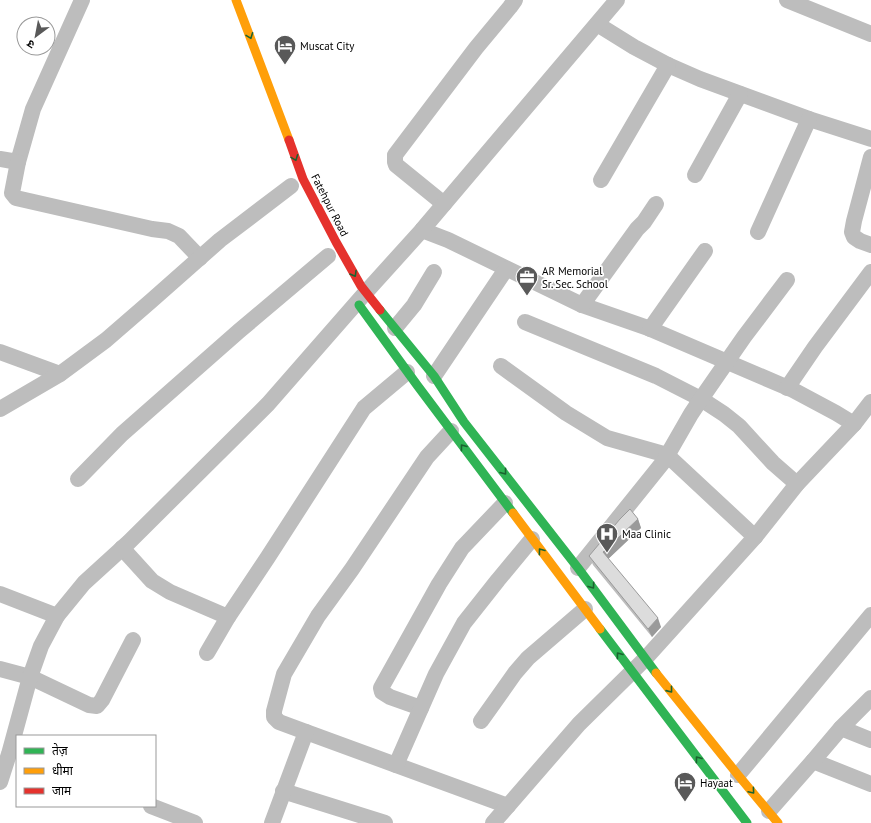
<svg xmlns="http://www.w3.org/2000/svg" width="871" height="823" font-family="'PT Sans','Noto Sans Devanagari',sans-serif">
  <style>
    .lines { fill: none; stroke-linecap: round; stroke-linejoin: round }
    .street { stroke: #bdbdbd; stroke-width: 16 }
    .fast { stroke: #30b455; stroke-width: 9 }
    .slow { stroke: #ff9f0a; stroke-width: 9 }
    .jam { stroke: #e5322d; stroke-width: 9 }
    .wall { fill: #bdbdbd }
    .shaded-wall { fill: #9a9a9a }
    .building { fill: #dcdcdc; stroke: #9a9a9a }
    .oneway { stroke: #1a632f }
    .labels { text-anchor: middle; stroke-width: 3.5; stroke-linejoin: round; paint-order: stroke }
    .poi-label { font-size: 11px; fill: #000; stroke: #fff; text-anchor: start }
    .street-label { font-size: 11px; fill: #000; stroke: #fff }
  </style>
  <rect width="100%" height="100%" fill="#fff"/>
  <g class="lines">
    <g class="street">
      <path d="M787,0L871,34"/>
      <path d="M597,24L634,47L668,65L700,79L809,119L871,139"/>
      <path d="M871,157L854,221L852,232L854,237L860,241L871,245"/>
      <path d="M0,159L18,162L33,109L82,0"/>
      <path d="M18,162L12,193L16,198L152,229L168,231L179,236L200,258"/>
      <path d="M695,175L740,94"/>
      <path d="M601,180L668,65"/>
      <path d="M444,204L396,165L395,162V155L476,48L510,7L515,0"/>
      <path d="M422,230L448,240L582,305L648,328L793,390L836,413L854,424"/>
      <path d="M758,232L809,119"/>
      <path d="M582,305L637,229L644,222L656,204"/>
      <path d="M525,322L656,376L701,399L724,414L739,426L773,463L797,484"/>
      <path d="M395,328L414,305L434,272"/>
      <path d="M650,329L705,251"/>
      <path d="M0,352L60,374"/>
      <path d="M501,366L566,413L607,438L667,455L755,537"/>
      <path d="M434,376L506,269"/>
      <path d="M787,388L815,347L871,272"/>
      <path d="M0,409L60,374L106,340L151,301L220,240L291,186"/>
      <path d="M451,431L427,457L352,569L318,616L284,674L274,711V717L279,722L306,732L508,806"/>
      <path d="M78,479L122,434L239,331L328,256"/>
      <path d="M122,548L152,581L170,592L228,617"/>
      <path d="M578,568L664,461L691,414L701,399L744,337L787,280"/>
      <path d="M0,594L57,616"/>
      <path d="M207,653L228,617L268,557L364,408L407,372"/>
      <path d="M0,669L30,677L89,705L97,706L102,700L133,640"/>
      <path d="M421,708L390,697L382,692L381,688L439,584L462,548L505,503"/>
      <path d="M481,721L515,673L528,658L585,609"/>
      <path d="M841,728L871,740"/>
      <path d="M813,761L871,784"/>
      <path d="M396,765L436,674L464,623L498,580L532,539"/>
      <path d="M738,775L871,615"/>
      <path d="M0,782L9,754L30,677L41,646L57,616L84,583L129,542L268,404L366,292L422,230L617,0"/>
      <path d="M283,791L385,823"/>
      <path d="M151,806L195,823"/>
      <path d="M769,811L813,761L841,728L871,698"/>
      <path d="M272,823L306,732"/>
      <path d="M493,823L579,724L645,659L755,537L797,484L854,424L871,402"/>
    </g>
    <g class="fast">
      <path d="M359,305L417,385L513,513"/>
      <path d="M380,310L434,376L464,422L578,568L656,673"/>
      <path d="M600,629L747,823"/>
    </g>
    <g class="slow">
      <path d="M236,0L289,140"/>
      <path d="M513,513L600,629"/>
      <path d="M656,673L738,775L778,823"/>
    </g>
    <path class="jam" d="M289,140L303,179L336,242L361,286L380,310"/>
  </g>
  <path class="wall" d="M638,519L641,528L608,559L661,627L652,637L593,565L589,556Z"/>
  <g class="shaded-wall">
    <path d="M638,519L641,528L606,561L603,552Z"/>
    <path d="M658,618L661,627L652,637L648,629Z"/>
  </g>
  <path class="building" d="M630,509L638,519L603,552L658,618L648,629L589,556L620,519Z"/>
  <defs><path id="oneway-chevron" d="M-2-3.5L2.5 0L-2 3.5" fill="none" stroke-width="1.6" stroke-linecap="round" stroke-linejoin="round"/></defs>
  <g class="oneway">
    <use href="#oneway-chevron" transform="translate(250 36) rotate(69)"/>
    <use href="#oneway-chevron" transform="translate(295 158) rotate(69)"/>
    <use href="#oneway-chevron" transform="translate(354 274) rotate(60)"/>
    <use href="#oneway-chevron" transform="translate(463 447) rotate(-127)"/>
    <use href="#oneway-chevron" transform="translate(504 472) rotate(52)"/>
    <use href="#oneway-chevron" transform="translate(541 551) rotate(-127)"/>
    <use href="#oneway-chevron" transform="translate(592 586) rotate(54)"/>
    <use href="#oneway-chevron" transform="translate(619 655) rotate(-127)"/>
    <use href="#oneway-chevron" transform="translate(670 690) rotate(51)"/>
    <use href="#oneway-chevron" transform="translate(698 759) rotate(-127)"/>
    <use href="#oneway-chevron" transform="translate(752 791) rotate(50)"/>
  </g>
  <defs>
    <g id="hotel-pin" transform="scale(1.15)"><path d="M0 17L-7.5 6A9.5 9.5 0 1 1 7.5 6Z" fill="#595959" stroke="#fff"/><path d="M-6-4.5h1.5V1H6V5H4.5V3h-9V5H-6ZM-4 0a1.8 1.8 0 1 1 3.6 0ZM.5 0V-2.5h3Q6-2.5 6 0Z" fill="#fff"/></g>
    <g id="office-pin" transform="scale(1.15)"><path d="M0 17L-7.5 6A9.5 9.5 0 1 1 7.5 6Z" fill="#595959" stroke="#fff"/><path d="M-6-3h4V-5.5h4V-3h4V5H-6ZM-1-4.5V-3h2v-1.5ZM-6 0V1H6V0Z" fill="#fff"/></g>
    <g id="hospital-pin" transform="scale(1.15)"><path d="M0 17L-7.5 6A9.5 9.5 0 1 1 7.5 6Z" fill="#595959" stroke="#fff"/><path d="M-5-5h3v3.5h4V-5h3V5h-3V1.5h-4V5h-3Z" fill="#fff"/></g>
  </defs>
  <g fill-rule="evenodd">
    <use href="#hotel-pin" x="285" y="46"/>
    <use href="#office-pin" x="527" y="277"/>
    <use href="#hospital-pin" x="607" y="534"/>
    <use href="#hotel-pin" x="685" y="783"/>
  </g>
  <g class="labels">
    <g class="poi-label">
      <text x="300" y="50">Muscat City</text>
      <text x="542" y="275">AR Memorial<tspan x="542" dy="13">Sr. Sec. School</tspan></text>
      <text x="622" y="538">Maa Clinic</text>
      <text x="700" y="787">Hayaat</text>
    </g>
    <g class="street-label">
      <text transform="translate(330 205) rotate(63)" y="4">Fatehpur Road</text>
    </g>
  </g>
  <rect x="16" y="735" width="140" height="72" fill="#ffffff" stroke="#999999"/>
  <rect x="24" y="748" width="20" height="6" fill="#30b455" stroke="#999999"/>
  <text x="52" y="755" font-size="12" fill="#000000">तेज़</text>
  <rect x="24" y="768" width="20" height="6" fill="#ff9f0a" stroke="#999999"/>
  <text x="52" y="775" font-size="12" fill="#000000">धीमा</text>
  <rect x="24" y="788" width="20" height="6" fill="#e5322d" stroke="#999999"/>
  <text x="52" y="795" font-size="12" fill="#000000">जाम</text>
  <g transform="translate(36 36) rotate(212)"><circle r="19" fill="#ffffff" stroke="#999999"/>
  <path d="M0-3L7 15L0 10L-7 15Z" fill="#595959"/>
  <text y="-6" font-size="11" font-weight="bold" text-anchor="middle" fill="#000000">उ</text>
  </g>
</svg>
